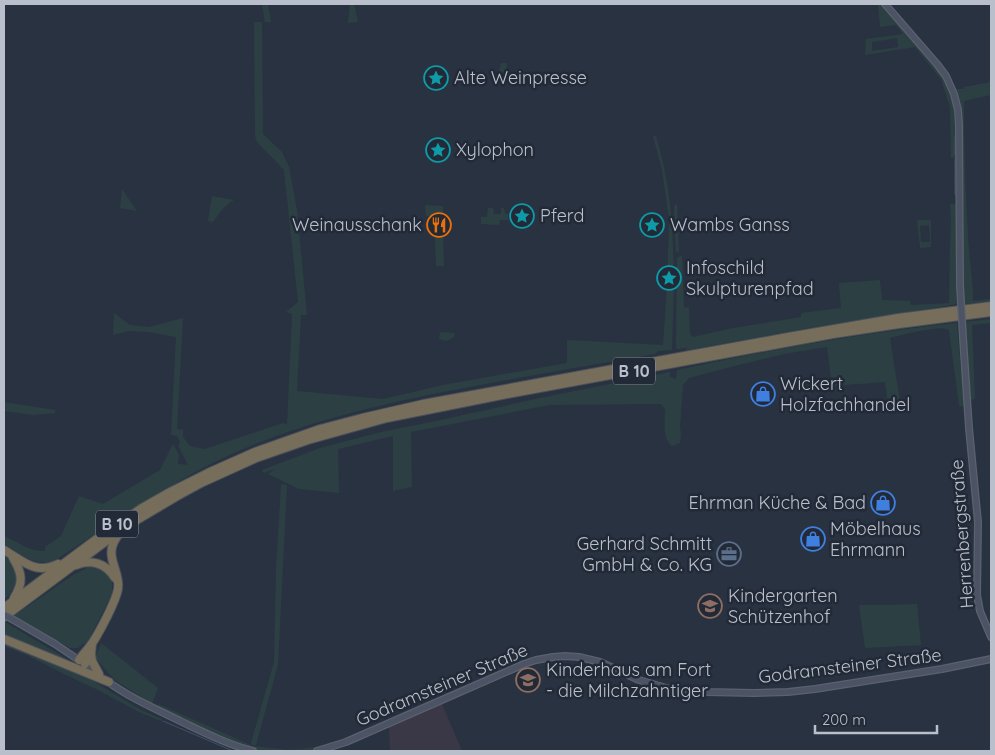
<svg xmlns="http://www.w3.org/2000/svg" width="995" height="755" font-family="Quicksand,sans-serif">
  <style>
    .medical { fill: #3a3846 }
    .green { fill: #2c4043; fill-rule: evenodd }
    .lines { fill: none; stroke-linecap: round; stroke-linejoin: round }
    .stream { stroke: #404f69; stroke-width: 1 }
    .secondary-casing { stroke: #5b626e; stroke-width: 8 }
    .highway-casing { stroke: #484f5b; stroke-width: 10 }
    .secondary { stroke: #4c5364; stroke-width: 5.5 }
    .highway { stroke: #766d5b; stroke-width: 8 }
    .secondary-bridge-casing { stroke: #5b626e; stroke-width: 8; stroke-linecap: butt }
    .secondary-bridge { stroke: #4c5364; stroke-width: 5.5 }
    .labels { text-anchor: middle; stroke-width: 5; stroke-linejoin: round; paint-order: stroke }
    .shield { fill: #222937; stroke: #8c939f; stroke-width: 1 }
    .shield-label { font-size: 16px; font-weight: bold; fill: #bac0cb }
    .poi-label { font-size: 18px; fill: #bac0cb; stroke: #222937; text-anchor: start }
    .street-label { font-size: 18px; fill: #bac0cb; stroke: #222937 }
  </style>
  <rect width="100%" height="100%" fill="#293241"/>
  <path class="medical" d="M442,704L462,751H390L389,726Z"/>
  <g class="green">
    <path d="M262,4H268L271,22H265Z"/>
    <path d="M350,4H354L358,22L348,23Z"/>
    <path d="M876,4H881L890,13L935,65L947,82L951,92L956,110L957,159V197L955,198V158H951L950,107L941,79L915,47L865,55L866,39L903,34L896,25L880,27L878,6ZM897,38L898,47L872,51V42Z"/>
    <path d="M254,22H262L263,134L282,152L289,167L297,210L307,315H301L297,391L383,399L443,385L567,363V340L663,345L667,286L669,223H672L674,277L673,280L674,282L672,350L658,351L655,354C597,364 538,374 480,385C403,399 326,416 253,445C182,473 118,519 54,561C28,565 25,555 4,544V536C19,542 29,552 45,551V547L61,536L79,496L103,504L160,470L173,444L179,455L178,464L188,465L178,445L180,442L177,436L171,435L176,337L149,332L129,331L113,335L114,313L130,325L149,327L183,318L177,429L183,430V437L190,446L204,449L214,446L283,423L287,425L292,314L286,312L298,302L284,170L257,142L255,136Z"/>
    <path d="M501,63H507L506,78L497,79Z"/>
    <path d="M435,71H438L444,78V89H435Z"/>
    <path d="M991,82V95L964,101C964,146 965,191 968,236C969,258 973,279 973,301L991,299V301L964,304L963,285L961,114L956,91L957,89H964V87Z"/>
    <path d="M653,136H656C664,164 669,188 671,217L669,218L662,170Z"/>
    <path d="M435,146L440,147V153H435L436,163H432L430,153Z"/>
    <path d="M122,189L137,211L120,208Z"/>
    <path d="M212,196L234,200C224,205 219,214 213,222L208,221Z"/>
    <path d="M677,204L679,253L676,251L674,206Z"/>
    <path d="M950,204H956L957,206V304L802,329L687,350L686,348L676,349L677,258L682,255L684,308L689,307L690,334L693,337L728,329L801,317V313L841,308L839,283L880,280L882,300L910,301L911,305L949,303L950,246L951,220Z"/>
    <path d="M425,205L443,206V216L447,217V228H443L444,266H436L434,217L426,216Z"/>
    <path d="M488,208H493L494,214H501V208H504L505,214H508V220H500L499,225L481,224V217H487Z"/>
    <path d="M917,220H931V247L920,248ZM929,225L930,242H921L920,226Z"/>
    <path d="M991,319V323L972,325L975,399L971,400L965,322Z"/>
    <path d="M957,323L964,406H959L949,330C940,325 902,335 890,338L900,402L888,404L885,382L832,386L827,347C780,353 735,366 689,378L683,385L680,427L681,434L680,443L672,446C662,439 665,421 665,410L663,406L660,404L549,405L411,432L412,487L393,491V436L338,449L339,493L299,489L268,474L275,469L263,473L262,470L320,448L381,432L436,421L540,398L670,372V377L676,379L677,370C770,350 863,333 957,323Z"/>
    <path d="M440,332L455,333L454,337L446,341L439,339Z"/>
    <path d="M4,402L55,410V413L33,415L4,411Z"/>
    <path d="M283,484L287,485L278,665L256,745H253L251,743L274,662L276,569L281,485Z"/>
    <path d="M4,555C20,569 20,586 4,600Z"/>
    <path d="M89,567L103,569L112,579V594L88,641L78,648H70L14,616L73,575Z"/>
    <path d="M917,604L921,645L865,648L859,605H891Z"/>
    <path d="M4,622H5L67,659L66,662L4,636Z"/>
    <path d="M4,641L65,666V669L93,681L141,710L162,719L161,721L139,712L98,690L62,673L29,656L4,646Z"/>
    <path d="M101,643L158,688L152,704L115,680L95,658Z"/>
    <path d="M158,704L251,745L250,748L233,743L158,708Z"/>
    <path d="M254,746L287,750L303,749L320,746L322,748C304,754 272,753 253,749Z"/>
  </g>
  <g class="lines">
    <g class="stream">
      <path d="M955,136V155"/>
      <path d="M955,159V194"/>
      <path d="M163,721L233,751"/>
    </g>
    <g class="secondary-casing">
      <g id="secondary">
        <path d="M885,4L937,64L946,76L954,94L958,110L959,125L960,285"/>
        <path d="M963,338L969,428L978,522L977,595L980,611L991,637"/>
        <path d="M12,619L55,644L98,673"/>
        <path d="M107,681C130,698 156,709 182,722C205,733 229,745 253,751"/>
        <path d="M317,751L346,742L524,664L536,660L553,657L565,656L579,657L600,662L639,680L670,689L707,692L754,693L788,692L815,689L942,669L991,659"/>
      </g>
    </g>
    <g class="highway-casing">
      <g id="highway">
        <path d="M4,550C23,561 35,575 58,564"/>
        <path d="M13,558C22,573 24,582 14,598"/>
        <path d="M76,565C91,559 106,563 115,578"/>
        <path d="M4,608L98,538L142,508L170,492L210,472L255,452L320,429L362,418L423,404L788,337L898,318L991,306"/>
        <path d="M4,617L125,527L179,495L201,483L256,458L308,440L387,418L507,394L833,334L899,324L991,312"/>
        <path d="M4,639L109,682"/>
        <path d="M91,654L92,661L99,674"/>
        <path d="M79,660C83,654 89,648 93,642C100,631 116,601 118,589C121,569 101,556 119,534"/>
        <path d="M85,664L91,654L92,644"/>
      </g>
    </g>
    <use href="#secondary" class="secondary"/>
    <use href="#highway" class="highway"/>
    <g class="secondary-bridge-casing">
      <g id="secondary-bridge">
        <path d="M960,285L963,338"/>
        <path d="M4,615L12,619"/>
      </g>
    </g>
    <use href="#secondary-bridge" class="secondary-bridge"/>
  </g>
  <defs>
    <g id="sight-ring" transform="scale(1.25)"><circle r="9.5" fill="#222937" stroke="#0f9aa8" stroke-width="1.5"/><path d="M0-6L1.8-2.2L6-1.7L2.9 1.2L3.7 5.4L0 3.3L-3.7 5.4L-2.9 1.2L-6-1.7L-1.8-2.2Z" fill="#0f9aa8"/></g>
    <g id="restaurant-ring" transform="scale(1.25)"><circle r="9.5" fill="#222937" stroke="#e8710a" stroke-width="1.5"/><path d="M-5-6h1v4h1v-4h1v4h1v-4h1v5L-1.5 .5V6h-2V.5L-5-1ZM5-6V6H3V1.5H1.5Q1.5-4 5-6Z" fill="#e8710a"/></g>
    <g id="shop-ring" transform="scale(1.25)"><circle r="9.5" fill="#222937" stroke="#3f7fe0" stroke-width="1.5"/><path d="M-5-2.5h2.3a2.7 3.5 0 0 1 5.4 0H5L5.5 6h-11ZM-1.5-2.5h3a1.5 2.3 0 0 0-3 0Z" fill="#3f7fe0"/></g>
    <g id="office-ring" transform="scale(1.25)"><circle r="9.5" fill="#222937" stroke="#5c6f8a" stroke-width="1.5"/><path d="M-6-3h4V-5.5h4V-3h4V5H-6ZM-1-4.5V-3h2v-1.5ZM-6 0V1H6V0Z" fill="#5c6f8a"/></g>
    <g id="school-ring" transform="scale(1.25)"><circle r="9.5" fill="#222937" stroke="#8d6e63" stroke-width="1.5"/><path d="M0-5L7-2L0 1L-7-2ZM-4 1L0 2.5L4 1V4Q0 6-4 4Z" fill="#8d6e63"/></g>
  </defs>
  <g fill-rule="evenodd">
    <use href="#sight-ring" x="436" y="78"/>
    <use href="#sight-ring" x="438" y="150"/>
    <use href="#sight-ring" x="522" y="216"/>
    <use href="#restaurant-ring" x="439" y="225"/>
    <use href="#sight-ring" x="652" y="225"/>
    <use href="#sight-ring" x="669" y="278"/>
    <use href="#shop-ring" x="763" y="394"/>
    <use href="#shop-ring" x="883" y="503"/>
    <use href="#shop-ring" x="813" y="539"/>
    <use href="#office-ring" x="729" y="554"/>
    <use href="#school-ring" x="710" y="606"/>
    <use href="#school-ring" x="528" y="680"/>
  </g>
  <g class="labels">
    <g class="shield">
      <rect x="613" y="357.5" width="42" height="27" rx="4"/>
      <rect x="96" y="510.5" width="42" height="27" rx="4"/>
    </g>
    <g class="shield-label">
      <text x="634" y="377">B 10</text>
      <text x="117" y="530">B 10</text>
    </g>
    <g class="poi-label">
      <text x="454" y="84">Alte Weinpresse</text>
      <text x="456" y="156">Xylophon</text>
      <text x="540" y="222">Pferd</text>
      <text x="422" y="231" text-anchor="end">Weinausschank</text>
      <text x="670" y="231">Wambs Ganss</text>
      <text x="686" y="274">Infoschild<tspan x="686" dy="21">Skulpturenpfad</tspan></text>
      <text x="780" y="390">Wickert<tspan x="780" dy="21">Holzfachhandel</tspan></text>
      <text x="866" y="509" text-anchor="end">Ehrman Küche &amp; Bad</text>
      <text x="830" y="535">Möbelhaus<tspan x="830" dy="21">Ehrmann</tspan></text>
      <text x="712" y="550" text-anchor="end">Gerhard Schmitt<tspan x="712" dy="21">GmbH &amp; Co. KG</tspan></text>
      <text x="728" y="602">Kindergarten<tspan x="728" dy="21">Schützenhof</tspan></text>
      <text x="546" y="676">Kinderhaus am Fort<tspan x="546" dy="21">- die Milchzahntiger</tspan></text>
    </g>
    <g class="street-label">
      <text transform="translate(962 534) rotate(-94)" y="6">Herrenbergstraße</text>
      <text transform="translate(850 666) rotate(-7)" y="6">Godramsteiner Straße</text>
      <text transform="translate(442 685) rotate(-23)" y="6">Godramsteiner Straße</text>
    </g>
  </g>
  <rect width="995" height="755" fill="none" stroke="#bac0cb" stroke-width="10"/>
  <path d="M815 725v8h122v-8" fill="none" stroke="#bac0cb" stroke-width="2.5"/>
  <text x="822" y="725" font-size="15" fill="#bac0cb" stroke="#222937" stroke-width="4" paint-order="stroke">200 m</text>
</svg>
